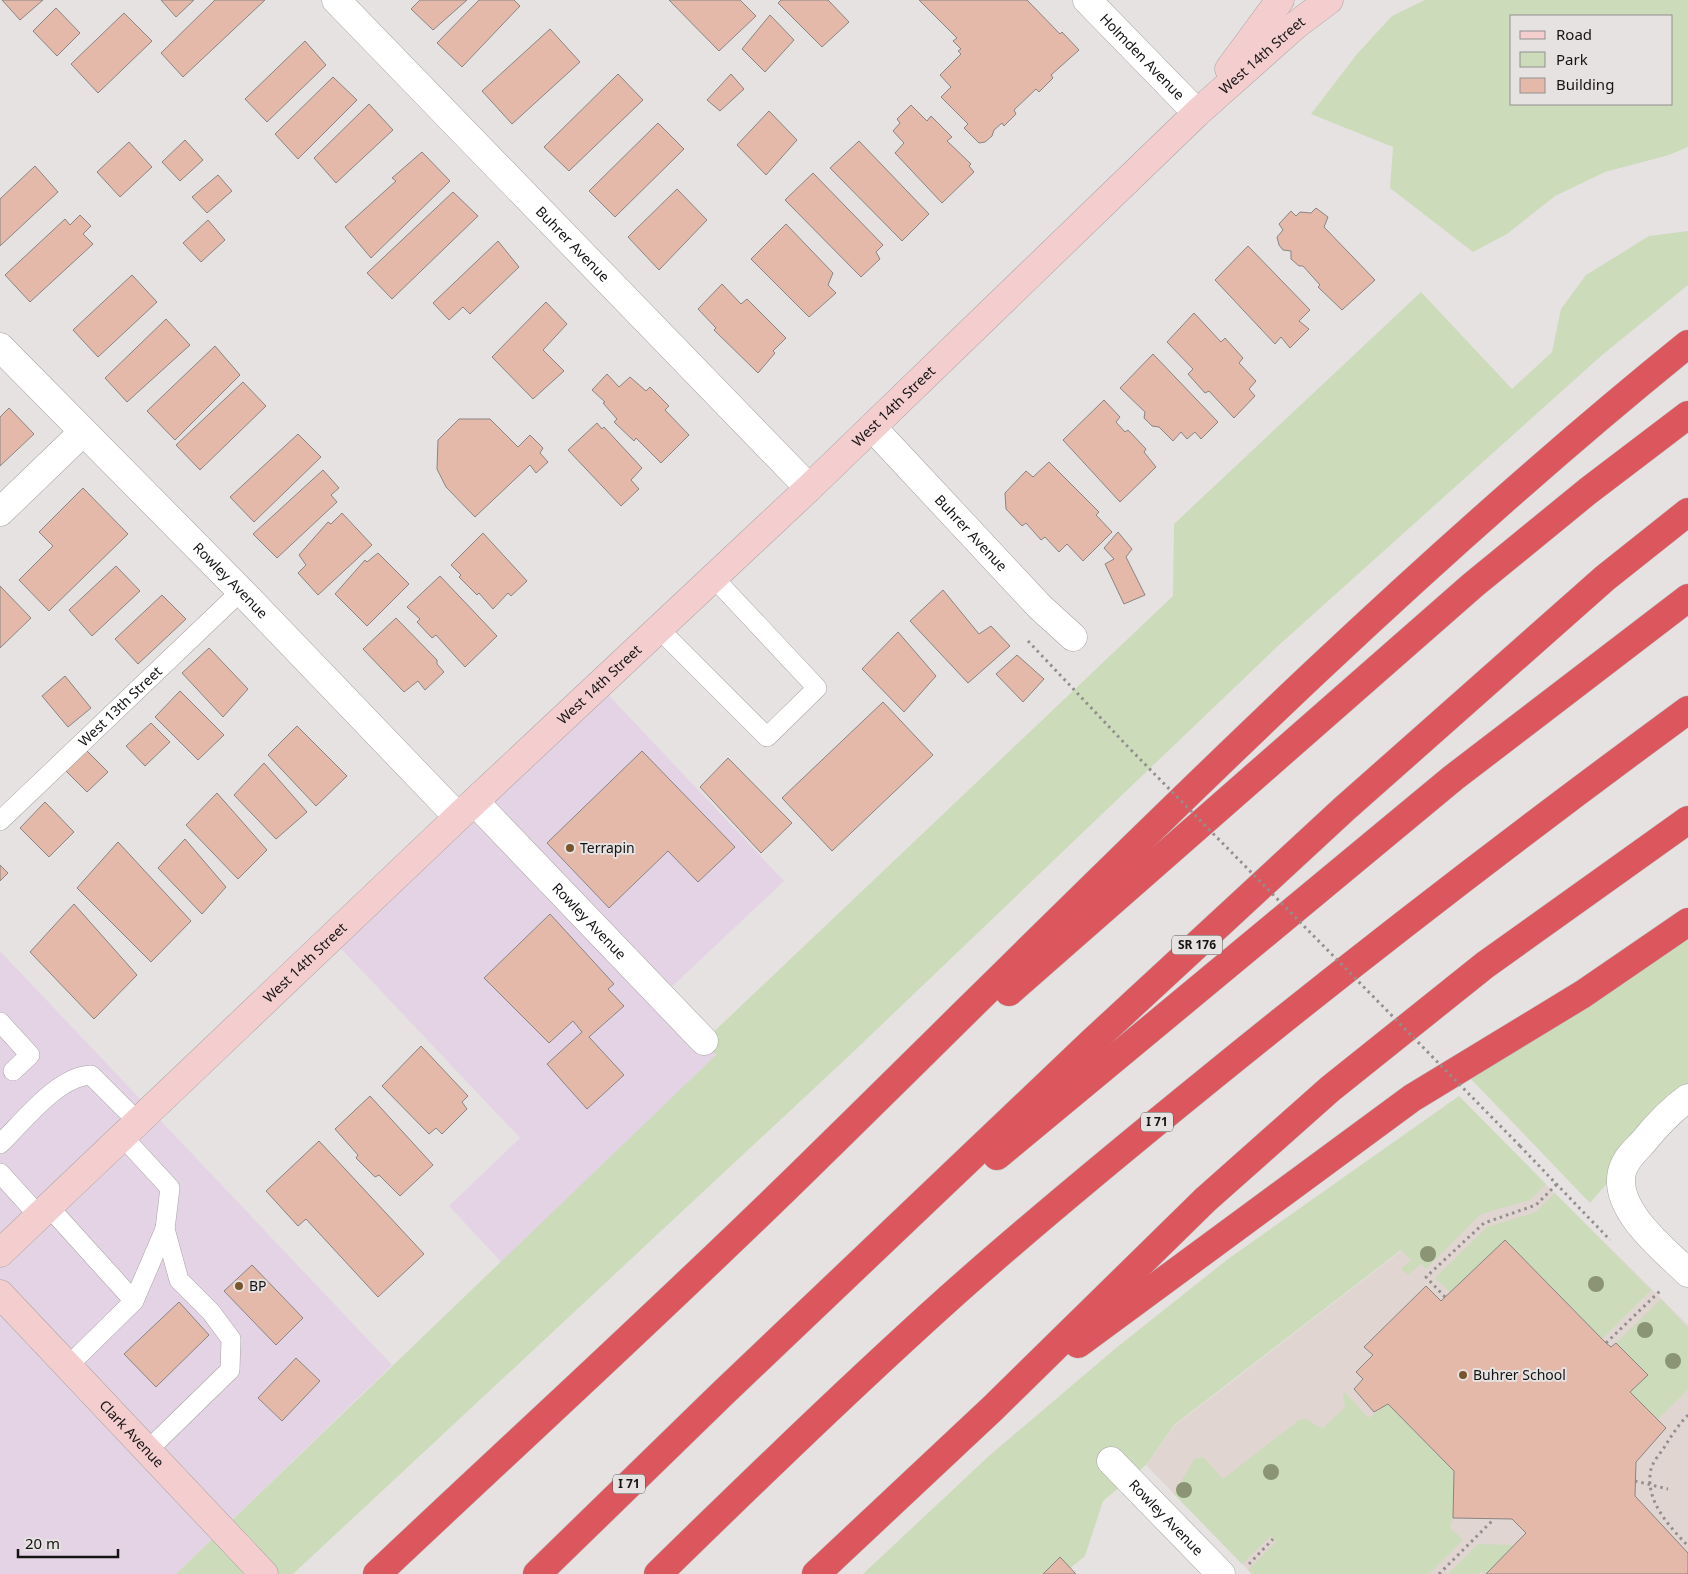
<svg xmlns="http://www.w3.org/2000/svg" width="1688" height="1574" font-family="'Noto Sans',sans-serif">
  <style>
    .commercial { fill: #e4d3e5 }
    .built { fill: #e1d5d1 }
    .green { fill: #ccdbba; fill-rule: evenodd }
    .building { fill: #e4b9aa; stroke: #888584 }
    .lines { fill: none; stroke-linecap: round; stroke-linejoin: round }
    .lane-casing { stroke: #a8a4a3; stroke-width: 20 }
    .street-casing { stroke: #a8a4a3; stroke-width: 29 }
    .secondary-casing { stroke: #a8a4a3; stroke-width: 29 }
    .highway-casing { stroke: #bdbdbd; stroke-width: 29 }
    .path { stroke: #928f8e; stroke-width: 3; stroke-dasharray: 2.5 4; stroke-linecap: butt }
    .lane { stroke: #fff; stroke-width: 19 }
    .street { stroke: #fff; stroke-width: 28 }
    .secondary { stroke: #f4cdce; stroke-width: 28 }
    .highway { stroke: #dc575d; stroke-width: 28 }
    .path-bridge { stroke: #928f8e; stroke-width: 3; stroke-dasharray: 2.5 4; stroke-linecap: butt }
    .tree { fill: #8b9475 }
    .poi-dot { fill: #78552d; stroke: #e6e2e1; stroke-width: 2 }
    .labels { text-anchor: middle; stroke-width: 4; stroke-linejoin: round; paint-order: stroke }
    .shield { fill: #e6e2e1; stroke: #545252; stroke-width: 1 }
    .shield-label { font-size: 12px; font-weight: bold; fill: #151414 }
    .street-label { font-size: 14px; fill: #151414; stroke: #e6e2e1 }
    .poi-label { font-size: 14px; fill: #151414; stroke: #e6e2e1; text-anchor: start }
  </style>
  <rect width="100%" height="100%" fill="#e6e2e1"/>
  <g class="commercial">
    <path d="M599,685L784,881L661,997L716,1055L502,1263L449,1206L520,1138L331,938Z"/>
    <path d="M0,951L392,1365L176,1574H0Z"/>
  </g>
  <path class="built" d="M1520,1159L1688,1325V1574H1252L1146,1465L1174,1426Z"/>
  <g class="green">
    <path d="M1425,0H1688V147L1669,155L1605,172L1555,196L1507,234L1473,252L1390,188L1393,147L1311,114L1357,54L1392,16ZM1512,16H1672V104H1512Z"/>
    <path d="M1688,231V285L1601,356L1279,645L851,1054L293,1574H176L716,1055L704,1041L1173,596L1174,524L1421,292L1512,389L1552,352L1561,309L1586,275L1649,236Z"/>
    <path d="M1688,922V1098L1654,1129L1590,1203L1469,1077Z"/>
    <path d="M1459,1096L1546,1184L1530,1200L1481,1214L1426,1269L1421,1264L1408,1275L1401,1269L1411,1260L1401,1250L1174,1425L1146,1465L1103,1501L1085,1556L1063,1574H863L990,1455L1116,1348L1228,1259Z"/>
    <path d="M1555,1193L1651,1290L1602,1339L1505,1241L1450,1292L1435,1278L1487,1227L1536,1212Z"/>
    <path d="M1661,1299L1688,1328V1389L1658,1419L1630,1392L1648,1375L1616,1343Z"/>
    <path d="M1345,1392L1368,1418L1388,1404L1454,1471L1453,1518L1450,1528L1463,1540L1429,1574H1252L1248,1570L1276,1542L1271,1536L1242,1564L1174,1494L1194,1459L1203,1457L1223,1479L1299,1420L1307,1419L1322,1429L1345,1407L1343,1395Z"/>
    <path d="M1478,1544L1515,1545L1486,1574L1482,1571L1479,1574H1448Z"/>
  </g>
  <g class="building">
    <path d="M2,0H43L20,20Z"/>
    <path d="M161,0H194L176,17Z"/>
    <path d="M215,0H265L183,77L161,53Z"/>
    <path d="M420,0H467L433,30L411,9Z"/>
    <path d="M479,0H514L520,6L462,67L437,43Z"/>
    <path d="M669,0H740L756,16L719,51Z"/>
    <path d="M781,0H828L849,22L822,47L778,3Z"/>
    <path d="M919,0H1027L1060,34L1062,32L1079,50L1051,75L1053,78L1039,92L1036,89L1014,110L1016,114L1004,126L1002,123L994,130L992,136L985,142L979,143L964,128L968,124L941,97L951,87L940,75L961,54L958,51L961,49L953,41L957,38Z"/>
    <path d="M56,8L80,33L57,56L33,31Z"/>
    <path d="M124,13L152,41L98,93L71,64Z"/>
    <path d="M770,15L794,40L765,72L742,49Z"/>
    <path d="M550,29L580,62L512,124L482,91Z"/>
    <path d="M305,41L326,65L267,122L245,99Z"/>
    <path d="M618,74L643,100L569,171L544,147Z"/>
    <path d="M731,74L744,89L720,111L707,100Z"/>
    <path d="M333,77L357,100L298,159L275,134Z"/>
    <path d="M369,104L393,130L336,183L314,158Z"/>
    <path d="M911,105L927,121L931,116L952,137L947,141L971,164L969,166L974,172L942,203L895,153L904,143L893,131L900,123L897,119Z"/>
    <path d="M769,111L797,140L766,175L737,145Z"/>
    <path d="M658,123L684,149L615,217L589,191Z"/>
    <path d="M185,140L203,160L180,181L162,162Z"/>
    <path d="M859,141L929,214L902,241L830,168Z"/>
    <path d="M129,142L152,167L120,197L97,172Z"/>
    <path d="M422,152L450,181L371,258L345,227L396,181L392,178Z"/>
    <path d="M35,166L58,192L0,246V199Z"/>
    <path d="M813,173L883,245L876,252L880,259L861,277L785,200Z"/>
    <path d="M218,175L232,191L207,213L192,197Z"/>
    <path d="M677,189L707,220L659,270L628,237Z"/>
    <path d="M453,192L478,216L392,299L367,273Z"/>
    <path d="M1316,208L1328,217L1324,227L1375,280L1342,310L1318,287L1320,285L1303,266H1299L1291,259V251L1283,250L1279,245L1277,237L1283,230L1279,224L1291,211L1296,216L1300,212L1311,213Z"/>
    <path d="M80,215L91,226L83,234L93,244L30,302L5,275L65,219L70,225Z"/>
    <path d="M208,220L225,240L201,262L183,243Z"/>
    <path d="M786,224L833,273L828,285L836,293L809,317L751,259Z"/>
    <path d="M498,241L519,267L470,314L463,307L449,320L433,303Z"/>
    <path d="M1248,246L1310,310L1299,321L1309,329L1290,348L1281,337L1275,344L1215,280Z"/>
    <path d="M132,275L157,302L98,357L73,330Z"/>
    <path d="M722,284L741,304L747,299L786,338L773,351L775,353L758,373L714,330L716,328L698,309Z"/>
    <path d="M546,302L567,324L543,350L564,371L533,399L492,357Z"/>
    <path d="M1194,313L1221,342L1225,338L1243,358L1239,363L1256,381L1249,389L1255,396L1234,418L1209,391L1205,393L1188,374L1193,369L1167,342Z"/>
    <path d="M166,319L190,345L127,402L105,378Z"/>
    <path d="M215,346L240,375L175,440L147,411Z"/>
    <path d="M1153,354L1218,422L1201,439L1195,432L1187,439L1181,432L1173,441L1159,427L1152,426L1144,418L1145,412L1120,388Z"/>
    <path d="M607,374L619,387L630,377L646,391L650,387L669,406L665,410L689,435L661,463L636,438L634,441L614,422L617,419L603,403L605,402L592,390Z"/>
    <path d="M243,382L266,406L200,470L176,445Z"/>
    <path d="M1104,400L1120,417L1116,422L1125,432L1128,430L1146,449L1144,452L1156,467L1120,502L1063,440Z"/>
    <path d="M9,408L34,434L0,466V417Z"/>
    <path d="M459,419H490L518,447L530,435L543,448L540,453L548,462L536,473L530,465L475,517L446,487L437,469L438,440Z"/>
    <path d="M597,423L602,429L604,427L642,468L631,480L639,489L621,506L568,450Z"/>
    <path d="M298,434L321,457L254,522L230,497Z"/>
    <path d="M1049,462L1099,512L1096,515L1112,532L1083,561L1067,544L1059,552L1045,537L1041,540L1026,523L1022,526L1006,509L1005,493L1026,471L1033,477Z"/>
    <path d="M323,470L339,488L331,495L337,502L277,558L253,534Z"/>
    <path d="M83,488L128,534L49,611L19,580L53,546L39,532Z"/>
    <path d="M342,513L372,545L318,595L298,573L306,565L299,555L328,522L331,524Z"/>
    <path d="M1118,532L1132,549L1126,557L1145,595L1124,604L1105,564L1114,559L1104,548Z"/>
    <path d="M483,533L527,581L511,596L508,593L493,609L479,593L477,595L459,577L461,575L451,565Z"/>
    <path d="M378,553L409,584L367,626L335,594L365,560L367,562Z"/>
    <path d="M116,566L140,591L92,636L69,610Z"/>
    <path d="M440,576L497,636L465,667L436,635L432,638L417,622L420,619L407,607Z"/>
    <path d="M0,586L31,618L0,648Z"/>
    <path d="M943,590L979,634L991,626L1010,646L968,683L910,621Z"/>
    <path d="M162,595L186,619L138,664L115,639Z"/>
    <path d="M396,618L437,660V664L444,672L425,690L418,681L404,692L363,649Z"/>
    <path d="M898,632L936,676L904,712L862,669Z"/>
    <path d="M209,648L248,689L223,717L182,673Z"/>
    <path d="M1017,655L1044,679L1023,702L996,674Z"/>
    <path d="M65,676L91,708L68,727L42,696Z"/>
    <path d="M180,691L224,735L198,760L155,717Z"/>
    <path d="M883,702L933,755L832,851L782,798Z"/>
    <path d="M151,723L170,742L145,766L126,746Z"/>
    <path d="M297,726L347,776L316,806L268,755Z"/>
    <path d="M87,751L108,772L87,792L66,771Z"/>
    <path d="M642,751L735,847L698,882L668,851L609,908L547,843Z"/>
    <path d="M728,758L792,823L761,853L700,787Z"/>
    <path d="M264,763L307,812L276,839L234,795Z"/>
    <path d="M217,793L267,850L238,879L186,825Z"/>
    <path d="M45,802L74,832L49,857L20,828Z"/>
    <path d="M185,839L226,887L202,914L158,868Z"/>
    <path d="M118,842L191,921L151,962L77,888Z"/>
    <path d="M0,865L8,873L0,881Z"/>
    <path d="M74,904L137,975L94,1019L30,952Z"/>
    <path d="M550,914L614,984L608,989L624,1006L589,1037L624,1075L587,1109L547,1064L582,1032L573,1021L549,1043L484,978Z"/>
    <path d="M421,1046L468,1096L462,1102L467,1109L442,1134L436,1128L429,1134L382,1086Z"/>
    <path d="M370,1096L433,1165L400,1196L379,1175L375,1177L356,1158L358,1155L335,1129Z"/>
    <path d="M319,1141L424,1254L378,1297L306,1219L298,1226L266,1191Z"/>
    <path d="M1505,1240L1606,1343L1611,1347L1616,1343L1648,1375L1630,1392L1666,1428L1636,1462L1635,1496L1688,1553V1574H1486L1526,1533L1512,1519L1453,1518L1454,1471L1388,1404L1374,1412L1354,1389L1363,1379L1356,1372L1373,1355L1364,1347L1426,1286L1441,1301Z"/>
    <path d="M252,1265L303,1318L276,1345L224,1291Z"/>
    <path d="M179,1302L209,1335L156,1387L124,1354Z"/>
    <path d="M296,1358L320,1381L282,1421L258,1398Z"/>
    <path d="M1060,1557L1076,1574H1043Z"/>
  </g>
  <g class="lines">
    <g class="lane-casing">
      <g id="lane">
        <path d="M659,629L767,737L817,688L714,578"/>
        <path id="s1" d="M0,821L241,591"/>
        <path d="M0,1022L30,1055L13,1071"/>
        <path d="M123,1137L170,1188L165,1229L179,1280L211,1312L231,1339L230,1370L147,1451"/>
        <path d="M0,1144C24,1121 58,1076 91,1075L138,1122"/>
        <path d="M0,1173L39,1216"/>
        <path d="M49,1207L134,1301L68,1366"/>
        <path d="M134,1301L165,1229"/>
      </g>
    </g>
    <g class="street-casing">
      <g id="street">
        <path id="s2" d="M336,0L809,488"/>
        <path id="s3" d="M1087,0L1197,113"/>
        <path id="s4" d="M0,347L241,591L458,817"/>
        <path id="s5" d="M872,427L1040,607L1073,637"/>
        <path d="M0,512L83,432"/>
        <path id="s6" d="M475,802L704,1041"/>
        <path d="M1688,1098C1671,1110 1657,1125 1644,1141C1636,1150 1625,1159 1622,1172C1613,1210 1664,1249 1688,1273"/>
        <path id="s7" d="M1111,1461L1221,1574"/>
      </g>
    </g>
    <g class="secondary-casing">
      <g id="secondary">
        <path d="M1229,69L1280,0"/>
        <path id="s8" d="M0,1253L458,817L809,488L1197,113L1296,25L1329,0"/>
        <path id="s9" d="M0,1294L264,1574"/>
      </g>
    </g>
    <g class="highway-casing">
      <g id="highway">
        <path d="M1009,992L1473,585L1588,491L1688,415"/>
        <path d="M997,1156L1453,778L1688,598"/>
        <path d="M1078,1344L1412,1098L1583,994L1688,922"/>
        <path d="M377,1574C523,1436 673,1300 817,1158C1101,880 1379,594 1688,344"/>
        <path d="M537,1574L722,1394L1093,1041L1344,809L1605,578L1688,512"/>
        <path d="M658,1574C753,1481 849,1388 948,1299C1033,1223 1122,1150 1212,1077C1367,951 1526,829 1688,710"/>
        <path d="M816,1574L993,1408L1205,1200L1330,1089L1485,965L1688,820"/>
      </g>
    </g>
    <g class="path">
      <path d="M1028,641L1131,750"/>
      <path d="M1520,1146L1610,1240"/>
      <path d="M1445,1297L1426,1277L1484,1223L1536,1205L1557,1184"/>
      <path d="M1606,1343L1660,1291"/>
      <path d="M1688,1415C1679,1424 1672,1435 1665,1446C1661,1453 1653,1461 1651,1469C1644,1500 1669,1526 1688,1546"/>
      <path d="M1635,1481L1668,1489"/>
      <path d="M1249,1564L1273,1539"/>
      <path d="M1439,1574L1494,1519"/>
    </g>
    <use href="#lane" class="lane"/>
    <use href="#street" class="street"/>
    <use href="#secondary" class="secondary"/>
    <use href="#highway" class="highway"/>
    <path class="path-bridge" d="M1131,750L1520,1146"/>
  </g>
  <g class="tree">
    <circle cx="1428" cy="1254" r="8"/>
    <circle cx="1596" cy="1284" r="8"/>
    <circle cx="1645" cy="1330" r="8"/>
    <circle cx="1673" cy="1361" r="8"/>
    <circle cx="1271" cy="1472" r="8"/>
    <circle cx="1184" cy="1490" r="8"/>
  </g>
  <g class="poi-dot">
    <circle cx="570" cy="848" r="5"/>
    <circle cx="239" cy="1286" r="5"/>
    <circle cx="1463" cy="1375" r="5"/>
  </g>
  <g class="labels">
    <g class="shield">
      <rect x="1172" y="935.5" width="50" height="19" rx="4"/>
      <rect x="1141" y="1112.5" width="32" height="19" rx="4"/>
      <rect x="613" y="1474.5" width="32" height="19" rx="4"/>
    </g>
    <g class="shield-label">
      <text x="1197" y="949">SR 176</text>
      <text x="1157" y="1126">I 71</text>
      <text x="629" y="1488">I 71</text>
    </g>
    <g class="street-label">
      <text dy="5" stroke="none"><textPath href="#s3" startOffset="79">Holmden Avenue</textPath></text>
      <text dy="5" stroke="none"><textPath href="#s8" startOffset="1740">West 14th Street</textPath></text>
      <text dy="5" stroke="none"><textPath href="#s2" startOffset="340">Buhrer Avenue</textPath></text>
      <text dy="5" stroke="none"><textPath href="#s8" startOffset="1231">West 14th Street</textPath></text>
      <text dy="5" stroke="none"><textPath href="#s5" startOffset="145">Buhrer Avenue</textPath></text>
      <text dy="5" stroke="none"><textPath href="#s4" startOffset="328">Rowley Avenue</textPath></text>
      <text dy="5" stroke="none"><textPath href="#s8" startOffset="826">West 14th Street</textPath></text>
      <text dy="5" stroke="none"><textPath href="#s1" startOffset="166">West 13th Street</textPath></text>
      <text dy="5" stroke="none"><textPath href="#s6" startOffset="165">Rowley Avenue</textPath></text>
      <text dy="5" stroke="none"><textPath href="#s8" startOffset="421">West 14th Street</textPath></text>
      <text dy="5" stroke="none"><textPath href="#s9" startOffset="192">Clark Avenue</textPath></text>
      <text dy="5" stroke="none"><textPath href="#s7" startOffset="79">Rowley Avenue</textPath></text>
    </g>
    <g class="poi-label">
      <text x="580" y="853">Terrapin</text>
      <text x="249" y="1291">BP</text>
      <text x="1473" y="1380">Buhrer School</text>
    </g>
  </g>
  <rect x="1510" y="15" width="162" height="90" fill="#e6e2e1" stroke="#92908f"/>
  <rect x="1520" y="31" width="25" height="8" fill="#f4cdce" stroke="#92908f"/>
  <text x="1556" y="40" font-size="15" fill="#151414">Road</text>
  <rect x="1520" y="52" width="25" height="15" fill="#ccdbba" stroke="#92908f"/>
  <text x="1556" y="65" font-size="15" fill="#151414">Park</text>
  <rect x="1520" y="78" width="25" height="15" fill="#e4b9aa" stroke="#92908f"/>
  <text x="1556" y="90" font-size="15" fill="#151414">Building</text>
  <path d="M18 1549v8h100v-8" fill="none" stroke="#151414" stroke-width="2.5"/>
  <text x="25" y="1549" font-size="15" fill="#151414" stroke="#e6e2e1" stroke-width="4" paint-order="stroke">20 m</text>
</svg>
